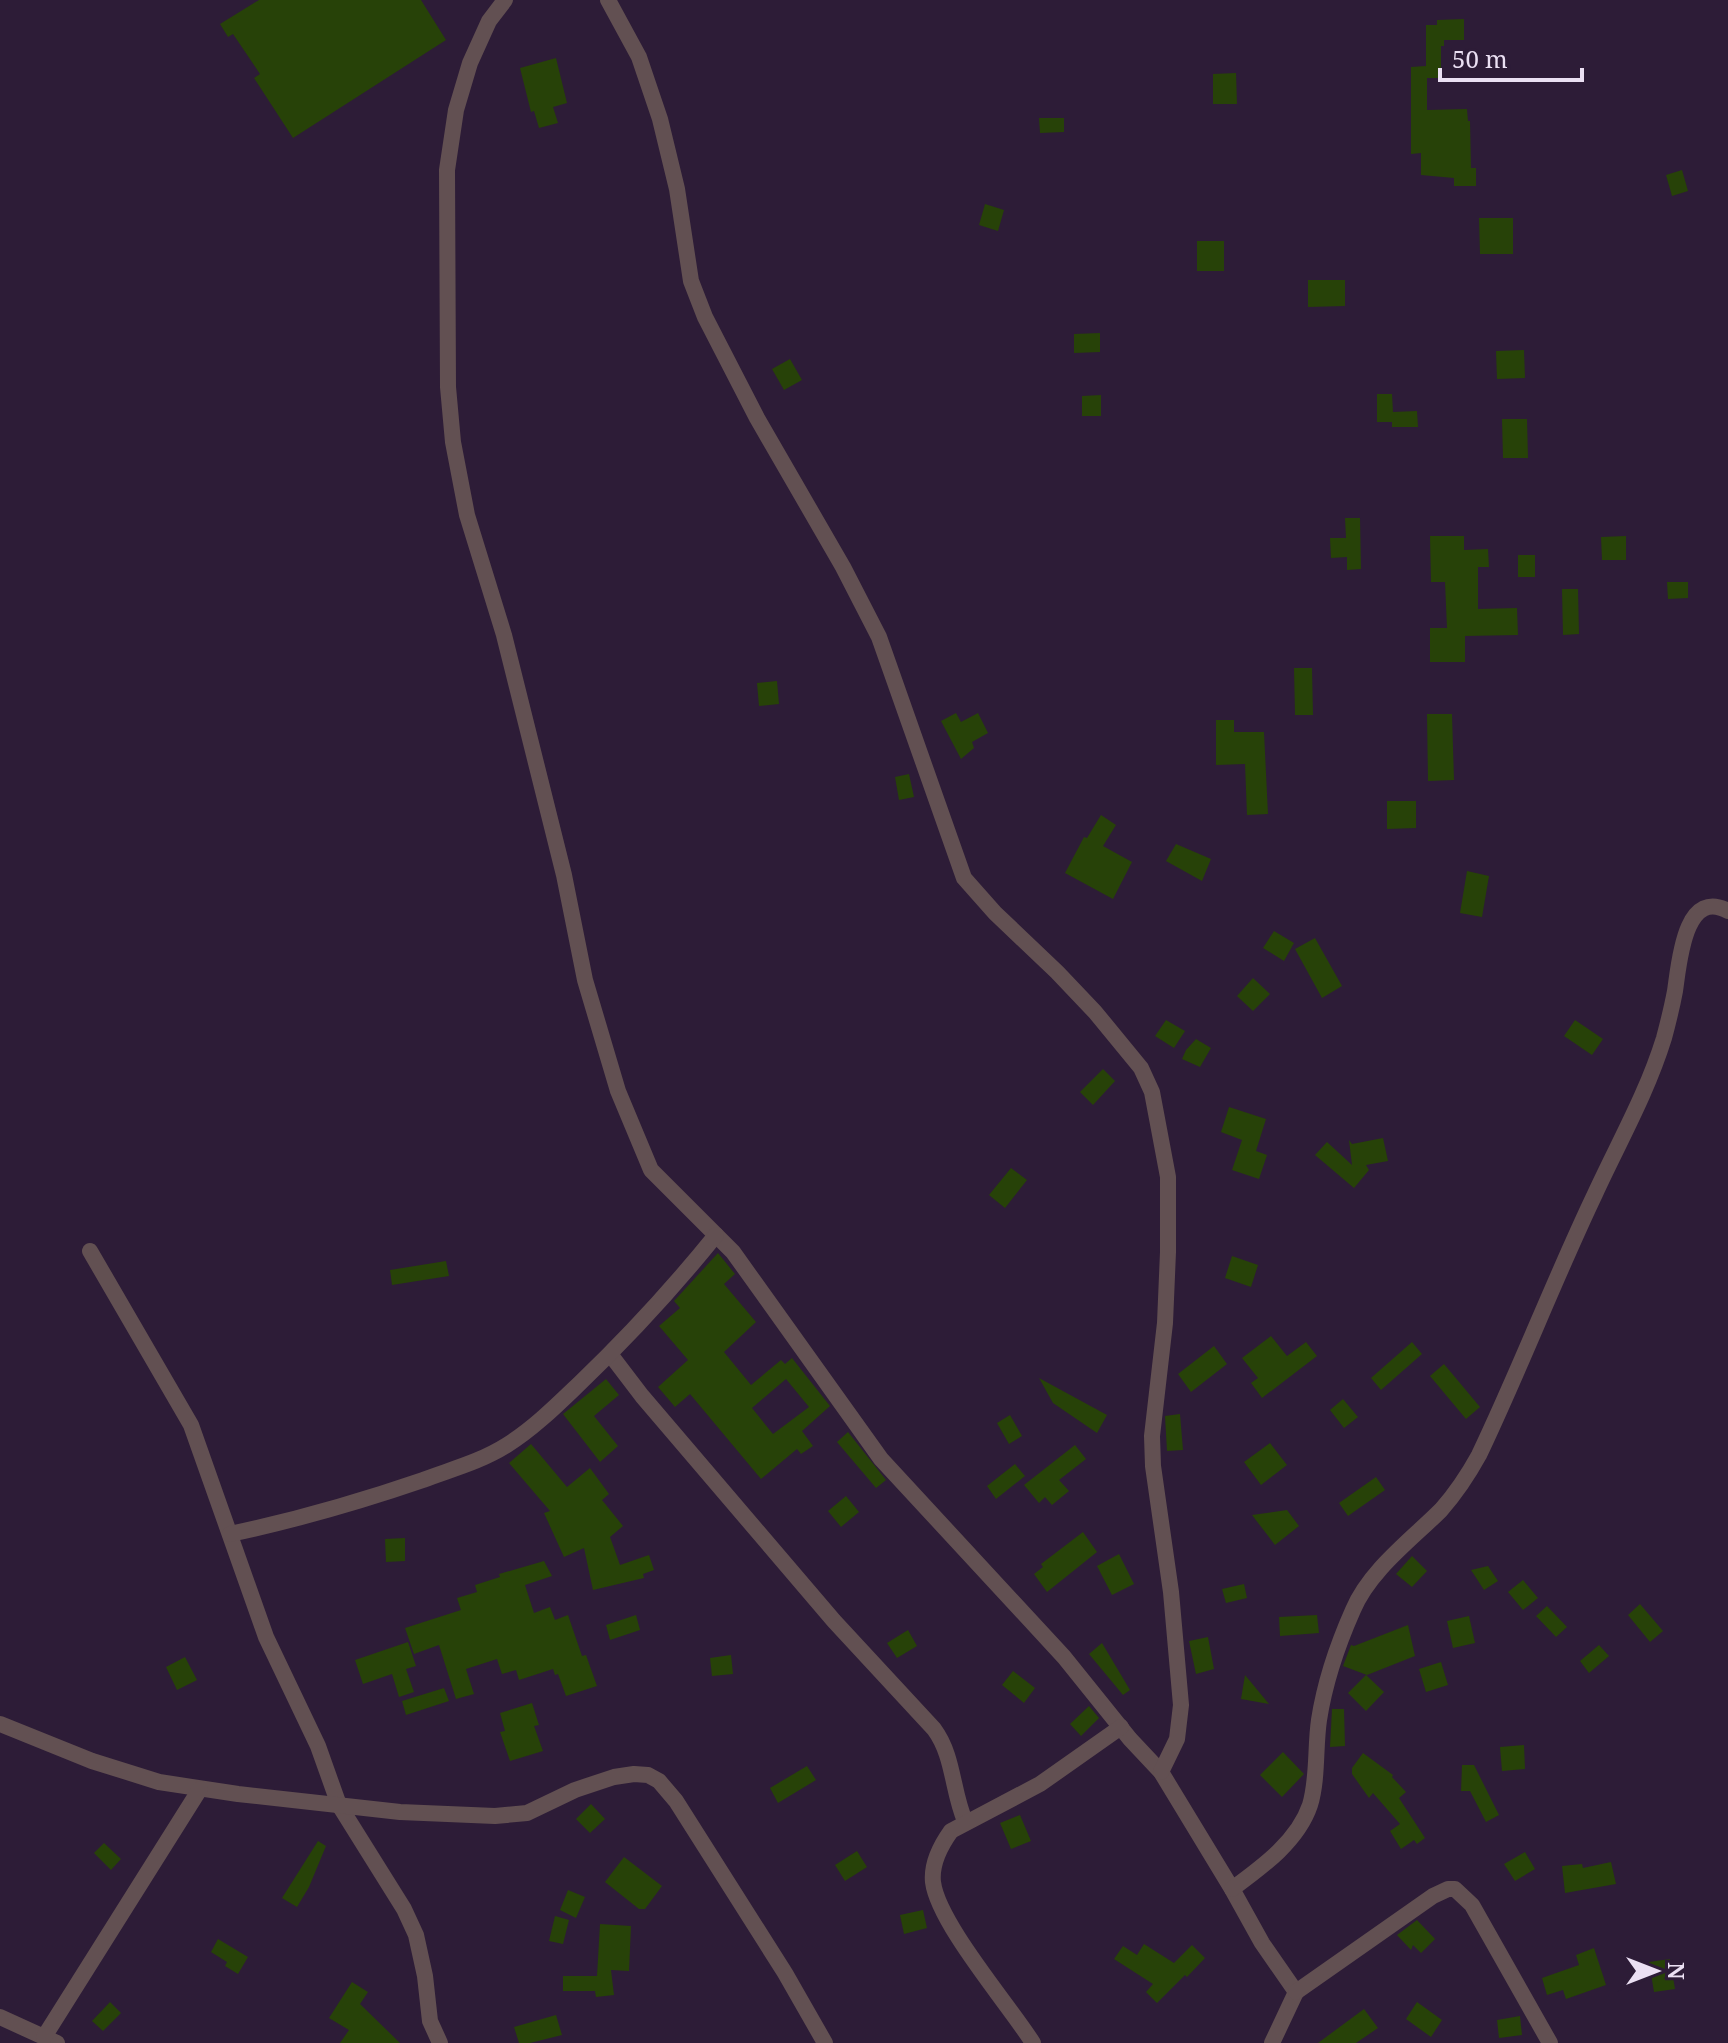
<svg xmlns="http://www.w3.org/2000/svg" width="1728" height="2043" font-family="'Noto Serif',serif">
  <style>
    .building { fill: #274208; fill-rule: evenodd }
    .lines { fill: none; stroke-linecap: round; stroke-linejoin: round }
    .minor { stroke: #625052; stroke-width: 16 }
  </style>
  <rect width="100%" height="100%" fill="#2d1c37"/>
  <g class="building">
    <path d="M259,0H421L446,40L293,138L254,78L260,74L233,34L228,37L220,24Z"/>
    <path d="M1464,19V40H1444V46H1441V78H1427V110L1467,109L1468,121H1470L1471,168H1476V186H1454V178L1421,175V153L1411,154V67L1426,66V25H1437V20Z"/>
    <path d="M556,58L567,103L553,107L558,123L539,128L534,111L531,112L520,68Z"/>
    <path d="M1236,73L1237,104H1213V74Z"/>
    <path d="M1039,118H1064V132L1040,133Z"/>
    <path d="M1682,170L1688,191L1672,196L1666,175Z"/>
    <path d="M985,204L1004,210L998,231L979,225Z"/>
    <path d="M1479,218H1513V254H1480Z"/>
    <rect x="1197" y="241" width="27" height="30"/>
    <path d="M1308,280H1345V306L1308,307Z"/>
    <path d="M1100,333V352L1074,353V334Z"/>
    <path d="M1524,350L1525,378L1497,379L1496,351Z"/>
    <path d="M790,359L802,380L784,390L772,369Z"/>
    <path d="M1377,394H1392L1393,412L1417,411L1418,427H1392V422H1377Z"/>
    <path d="M1101,395V416H1082V396Z"/>
    <path d="M1502,419H1527L1528,458H1503Z"/>
    <path d="M1345,518H1360L1361,569L1347,570V557L1331,558L1330,538H1346Z"/>
    <path d="M1430,536H1464V550L1488,549L1489,567H1478V609L1517,608L1518,635L1465,636V662H1430V628H1447L1445,582H1431Z"/>
    <path d="M1626,536V560H1602L1601,537Z"/>
    <rect x="1518" y="555" width="17" height="22"/>
    <path d="M1667,582H1688V598L1668,599Z"/>
    <path d="M1562,589H1578L1579,634L1563,635Z"/>
    <path d="M1294,668H1312L1313,715H1295Z"/>
    <path d="M777,681L779,704L759,706L757,683Z"/>
    <path d="M956,713L961,722L978,713L988,733L972,742L974,748L961,759L941,721Z"/>
    <path d="M1427,714H1452L1454,780L1428,781Z"/>
    <path d="M1216,720H1234V732H1264L1268,814L1247,815L1245,764L1216,765Z"/>
    <path d="M909,774L914,797L899,800L895,777Z"/>
    <path d="M1387,801H1416V828L1387,829Z"/>
    <path d="M1101,815L1116,825L1103,846L1132,862L1113,899L1065,873L1084,837L1087,838Z"/>
    <path d="M1176,844L1211,859L1202,881L1166,861Z"/>
    <path d="M1467,871L1489,876L1482,917L1460,913Z"/>
    <path d="M1274,931L1294,943L1284,961L1263,948Z"/>
    <path d="M1315,938L1342,986L1322,998L1295,949Z"/>
    <path d="M1253,978L1270,994L1253,1011L1237,996Z"/>
    <path d="M1166,1020L1185,1031L1174,1048L1155,1036Z"/>
    <path d="M1575,1020L1603,1039L1592,1055L1564,1036Z"/>
    <path d="M1196,1039L1211,1048L1200,1067L1182,1059L1186,1050Z"/>
    <path d="M1103,1069L1115,1081L1093,1105L1080,1092Z"/>
    <path d="M1229,1107L1266,1119L1256,1151L1267,1155L1259,1179L1232,1170L1242,1140L1221,1132Z"/>
    <path d="M1383,1138L1388,1161L1366,1165L1369,1170L1354,1188L1315,1155L1327,1142L1352,1165L1349,1140L1352,1144Z"/>
    <path d="M1011,1168L1027,1180L1005,1208L989,1195Z"/>
    <path d="M718,1253L735,1274L724,1284L756,1322L724,1352L751,1385L781,1360L785,1364L792,1358L830,1406L802,1431L813,1446L801,1454L797,1449L761,1479L690,1394L675,1407L658,1387L688,1360L659,1326L680,1308L674,1301ZM786,1379L809,1407L773,1434L752,1408Z"/>
    <path d="M1232,1256L1258,1265L1251,1287L1225,1278Z"/>
    <path d="M446,1261L449,1276L392,1285L390,1270Z"/>
    <path d="M1271,1336L1287,1356L1306,1342L1317,1356L1262,1398L1251,1383L1258,1378L1242,1358Z"/>
    <path d="M1412,1342L1422,1354L1381,1390L1371,1378Z"/>
    <path d="M1214,1346L1227,1364L1191,1392L1178,1374Z"/>
    <path d="M1444,1364L1480,1407L1466,1419L1430,1376Z"/>
    <path d="M1039,1378L1107,1415L1097,1433L1053,1403Z"/>
    <path d="M606,1379L619,1395L594,1416L618,1446L600,1462L563,1414Z"/>
    <path d="M1343,1399L1358,1417L1344,1428L1330,1410Z"/>
    <path d="M1180,1414L1183,1450L1167,1451L1165,1416Z"/>
    <path d="M1010,1415L1022,1436L1009,1444L997,1423Z"/>
    <path d="M848,1432L886,1480L876,1488L837,1442Z"/>
    <path d="M1270,1443L1287,1465L1261,1485L1244,1462Z"/>
    <path d="M531,1444L567,1487L590,1468L609,1494L602,1500L623,1526L610,1537L620,1565L649,1555L654,1570L643,1574L644,1578L593,1590L584,1548L564,1557L544,1513L550,1511L509,1463Z"/>
    <path d="M1075,1445L1086,1459L1059,1480L1069,1491L1052,1505L1045,1497L1039,1503L1024,1485Z"/>
    <path d="M1015,1464L1025,1476L996,1499L987,1486Z"/>
    <path d="M1376,1477L1385,1490L1348,1516L1339,1503Z"/>
    <path d="M846,1496L859,1512L841,1527L828,1511Z"/>
    <path d="M1287,1510L1299,1526L1275,1545L1252,1515Z"/>
    <path d="M1083,1532L1097,1552L1047,1592L1034,1574L1043,1567L1041,1564Z"/>
    <path d="M405,1538V1561L386,1562L385,1539Z"/>
    <path d="M1119,1554L1134,1584L1112,1595L1097,1566Z"/>
    <path d="M1412,1556L1427,1571L1412,1587L1396,1574Z"/>
    <path d="M544,1561L552,1576L525,1585L534,1613L550,1607L555,1620L568,1615L582,1656L586,1655L597,1686L566,1696L558,1674L555,1675L553,1669L519,1680L516,1670L502,1674L497,1659L466,1669L474,1694L456,1699L439,1645L414,1654L405,1628L461,1610L457,1598L477,1592L475,1585L500,1577L499,1574Z"/>
    <path d="M1488,1566L1498,1581L1484,1590L1471,1570Z"/>
    <path d="M1523,1580L1538,1598L1523,1610L1508,1592Z"/>
    <path d="M1244,1584L1247,1598L1226,1603L1222,1589Z"/>
    <path d="M1640,1604L1663,1631L1650,1642L1628,1615Z"/>
    <path d="M1547,1606L1567,1627L1556,1637L1536,1616Z"/>
    <path d="M636,1615L640,1630L610,1640L606,1625Z"/>
    <path d="M1317,1615L1319,1633L1280,1636L1279,1617Z"/>
    <path d="M1469,1616L1475,1643L1453,1648L1447,1621Z"/>
    <path d="M1408,1625L1415,1656L1367,1675L1343,1666L1351,1645L1354,1646Z"/>
    <path d="M908,1630L917,1646L897,1658L887,1643Z"/>
    <path d="M1208,1637L1214,1669L1196,1674L1189,1641Z"/>
    <path d="M408,1642L416,1666L406,1669L414,1692L399,1697L392,1674L363,1684L355,1660Z"/>
    <path d="M1102,1643L1130,1690L1123,1695L1089,1654Z"/>
    <path d="M1599,1645L1609,1656L1589,1673L1580,1661Z"/>
    <path d="M731,1655L733,1674L712,1676L710,1658Z"/>
    <path d="M185,1657L197,1680L177,1690L166,1667Z"/>
    <path d="M1441,1662L1448,1685L1426,1692L1419,1669Z"/>
    <path d="M1013,1671L1035,1688L1024,1703L1002,1685Z"/>
    <path d="M1245,1675L1269,1704L1241,1699Z"/>
    <path d="M1366,1675L1384,1692L1366,1711L1348,1693Z"/>
    <path d="M444,1688L449,1701L406,1715L402,1701Z"/>
    <path d="M532,1703L539,1725L534,1726L543,1751L510,1761L500,1732L505,1731L500,1713Z"/>
    <path d="M1089,1706L1099,1718L1081,1736L1070,1724Z"/>
    <path d="M1332,1709H1344L1345,1746L1330,1747Z"/>
    <path d="M1524,1745L1525,1769L1502,1771L1500,1747Z"/>
    <path d="M1283,1752L1304,1774L1282,1797L1260,1775Z"/>
    <path d="M1363,1753L1393,1775L1392,1777L1406,1792L1399,1798L1425,1838L1417,1844L1414,1840L1401,1849L1390,1831L1400,1824L1373,1793L1369,1798L1352,1774V1768Z"/>
    <path d="M1462,1765H1474L1499,1815L1486,1822L1470,1791H1461Z"/>
    <path d="M807,1766L816,1780L778,1803L770,1788Z"/>
    <path d="M591,1804L605,1819L590,1833L576,1819Z"/>
    <path d="M1020,1815L1031,1841L1011,1849L1000,1823Z"/>
    <path d="M318,1841L326,1846L309,1887L297,1907L282,1898Z"/>
    <path d="M104,1843L121,1859L111,1870L94,1853Z"/>
    <path d="M857,1851L867,1867L845,1881L835,1865Z"/>
    <path d="M1525,1852L1535,1869L1515,1881L1504,1864Z"/>
    <path d="M624,1857L662,1886L645,1909H639L605,1882Z"/>
    <path d="M1611,1862L1616,1884L1565,1893L1562,1866L1582,1864L1583,1868Z"/>
    <path d="M568,1890L585,1897L576,1918L560,1910Z"/>
    <path d="M923,1910L927,1928L904,1934L900,1915Z"/>
    <path d="M555,1916L569,1920L563,1944L549,1941Z"/>
    <path d="M1417,1920L1435,1939L1421,1953L1413,1945L1411,1950L1397,1935Z"/>
    <path d="M600,1924L631,1926L629,1971L611,1970L614,1995L596,1997L595,1991H563V1976H597Z"/>
    <path d="M218,1939L248,1957L238,1974L225,1966L227,1962L211,1952Z"/>
    <path d="M1144,1944L1174,1963L1192,1945L1205,1958L1187,1977L1185,1975L1157,2003L1146,1992L1153,1984L1114,1959L1123,1946L1137,1955Z"/>
    <path d="M1594,1948L1606,1985L1566,1999L1563,1990L1547,1995L1542,1978L1579,1965L1576,1955Z"/>
    <path d="M1670,1959L1675,1989L1654,1992L1649,1962Z"/>
    <path d="M352,1982L368,1992L360,2004L400,2043H340L349,2030L329,2018Z"/>
    <path d="M110,2002L121,2013L103,2031L92,2021Z"/>
    <path d="M1417,2002L1442,2020L1431,2037L1406,2019Z"/>
    <path d="M1364,2009L1378,2028L1356,2043H1318Z"/>
    <path d="M556,2015L562,2035L530,2043H519L514,2027Z"/>
    <path d="M1520,2016L1522,2035L1499,2038L1497,2020Z"/>
  </g>
  <g class="lines">
    <g class="minor">
      <path d="M505,0L489,21L470,63L456,110L447,170L448,387L453,442L467,515L504,635L564,875L585,980L618,1091L651,1170L733,1252L881,1459L1064,1657L1130,1739L1161,1772L1232,1889L1262,1943L1296,1992L1272,2043"/>
      <path d="M608,0L639,57L660,119L677,189L691,281L705,317L757,418L843,567L879,637L964,878L995,913L1057,972L1095,1012L1141,1068L1152,1092L1168,1177V1252L1165,1323L1152,1436L1153,1466L1171,1592L1181,1705L1177,1739L1161,1772"/>
      <path d="M90,1251L191,1425L266,1637L318,1746L339,1805L404,1909L416,1935L425,1976L430,2021L440,2043"/>
      <path d="M610,1354L642,1396L834,1621L934,1729C954,1756 952,1791 965,1821"/>
      <path d="M230,1534C296,1520 359,1502 423,1480C452,1469 480,1462 507,1445C534,1428 557,1405 580,1383C629,1336 674,1287 716,1235"/>
      <path d="M0,1724L92,1761L159,1782L238,1794L400,1812L495,1816L527,1813L575,1790L614,1777L634,1774L648,1775L659,1781L676,1801L785,1973L825,2043"/>
      <path d="M1232,1889C1262,1867 1298,1841 1310,1805C1318,1779 1315,1747 1319,1720C1325,1681 1337,1646 1353,1610C1370,1570 1411,1540 1441,1510C1456,1493 1468,1475 1479,1455C1520,1369 1554,1280 1595,1194C1619,1142 1647,1093 1664,1038C1668,1023 1672,1007 1675,991C1679,965 1684,887 1728,911"/>
      <path d="M1296,1992L1433,1896L1448,1889H1455L1472,1905L1550,2043"/>
      <path d="M0,2017L57,2043"/>
      <path d="M44,2037L200,1789"/>
      <path d="M1033,2043C1009,2005 938,1923 933,1882C931,1863 941,1845 951,1831L1040,1784L1121,1727"/>
    </g>
  </g>
  <g transform="translate(1656 1971) rotate(90)" stroke="#2d1c37" stroke-width="6" paint-order="stroke">
  <path d="M0-6L14 30L0 20L-14 30Z" fill="#ebe0f3"/>
  <text y="-12" font-size="22" font-weight="bold" text-anchor="middle" fill="#ebe0f3">N</text>
  </g>
  <path d="M1440 68v12h142v-12" fill="none" stroke="#ebe0f3" stroke-width="4"/>
  <text x="1452" y="68" font-size="24" fill="#ebe0f3" stroke="#2d1c37" stroke-width="6" paint-order="stroke">50 m</text>
</svg>
